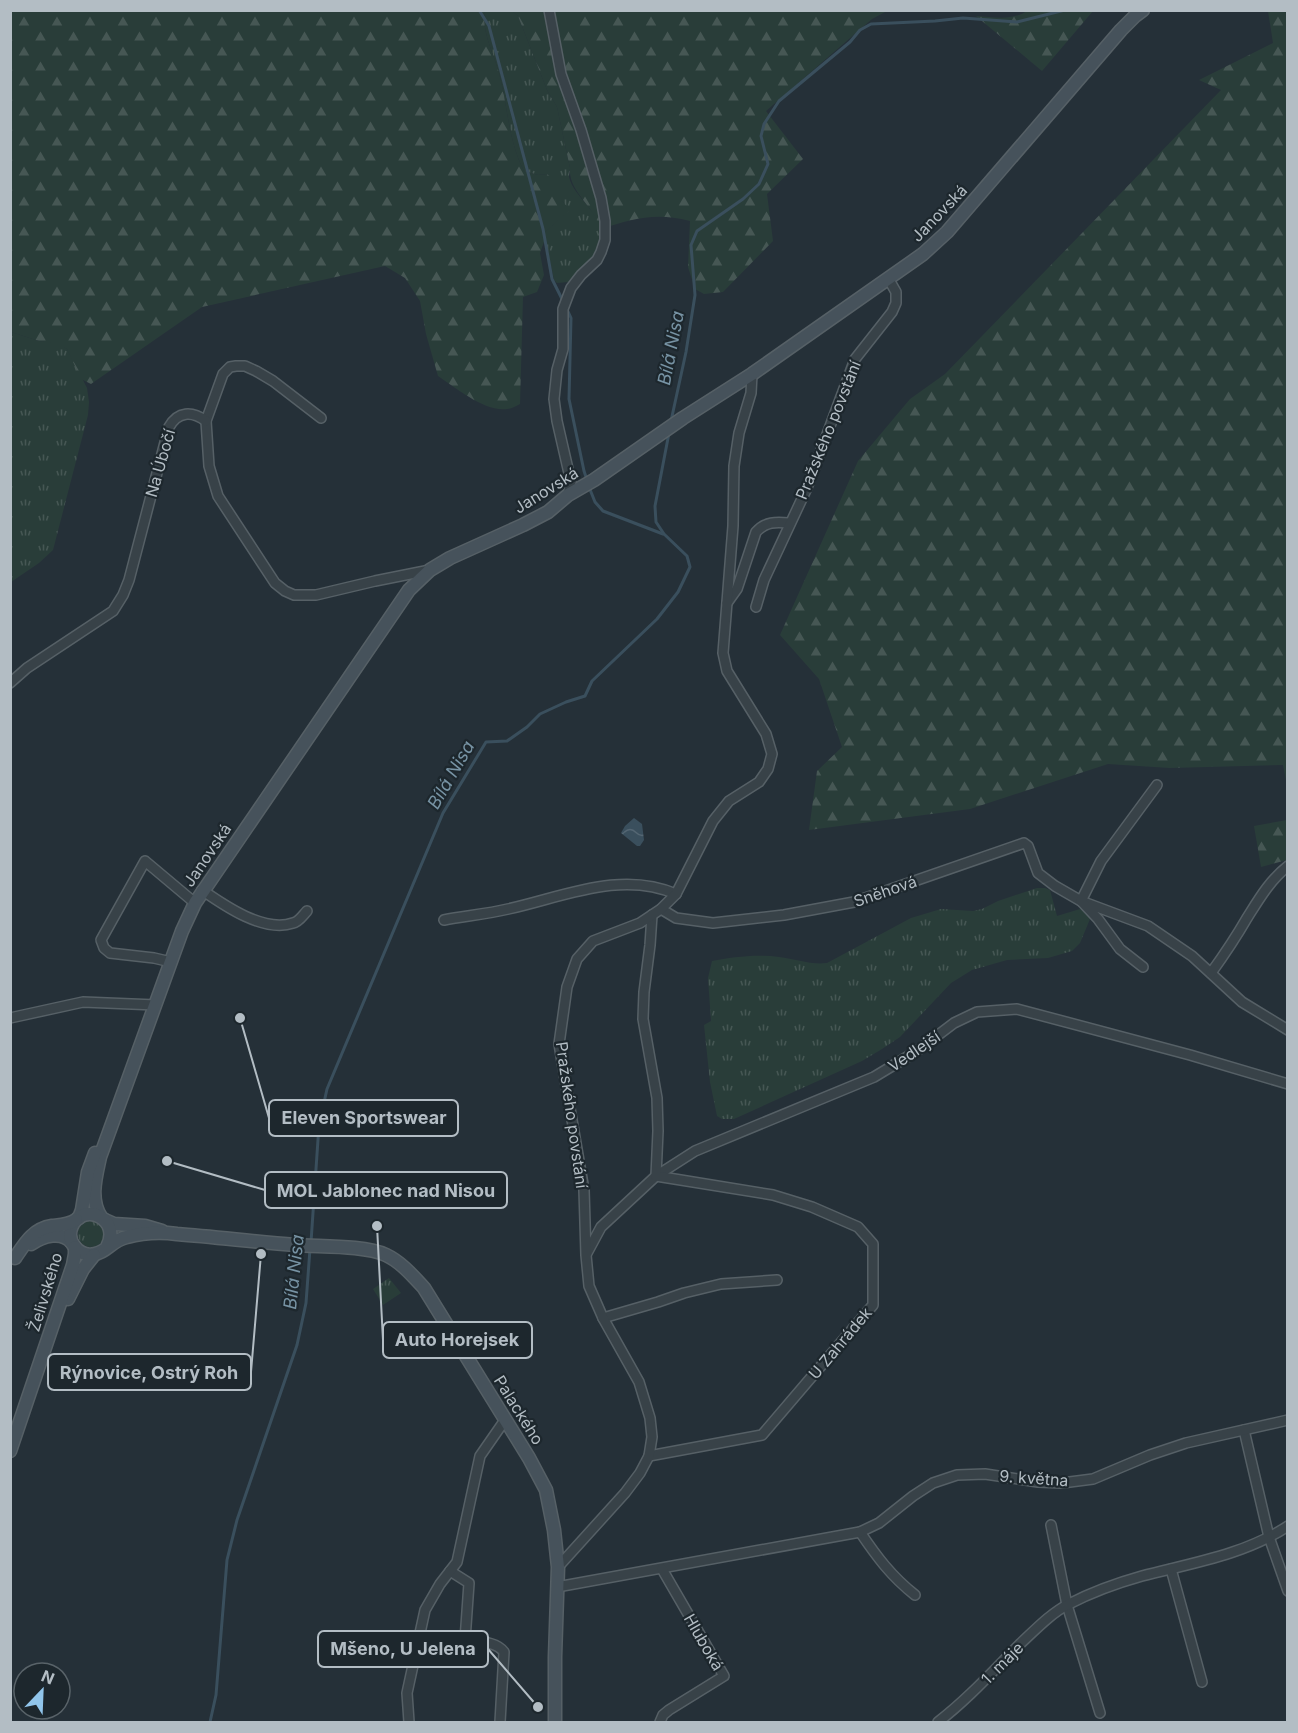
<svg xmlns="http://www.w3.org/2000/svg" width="1298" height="1733" font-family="Inter,sans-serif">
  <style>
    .grass { fill: url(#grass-tufts) }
    .forest { fill: url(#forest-firs) }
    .water { fill: url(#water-waves) }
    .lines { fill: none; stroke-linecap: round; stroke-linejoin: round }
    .stream { stroke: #3a4f5d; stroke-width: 3 }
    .street-casing { stroke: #566066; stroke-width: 12 }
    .secondary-casing { stroke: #566066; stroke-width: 15 }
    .street { stroke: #384248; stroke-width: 9 }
    .secondary { stroke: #46525b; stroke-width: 12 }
    .labels { text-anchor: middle; stroke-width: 4.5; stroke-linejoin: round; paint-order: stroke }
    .street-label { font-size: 16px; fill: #b3bdc4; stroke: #1d272d }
    .water-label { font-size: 18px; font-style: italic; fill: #7793a4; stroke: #1d272d }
    .leader { fill: none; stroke: #b3bdc4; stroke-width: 2 }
    .callout-dot { fill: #b3bdc4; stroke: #1d272d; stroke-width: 2 }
    .callout { fill: #1d272d; stroke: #b3bdc4; stroke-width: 2 }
    .callout-label { font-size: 18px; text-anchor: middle; font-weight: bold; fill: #b3bdc4 }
  </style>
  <defs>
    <pattern id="grass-tufts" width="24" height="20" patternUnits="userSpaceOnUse" patternTransform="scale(1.5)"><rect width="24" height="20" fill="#293d39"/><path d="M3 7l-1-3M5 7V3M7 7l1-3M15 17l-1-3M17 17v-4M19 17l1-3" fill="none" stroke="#465754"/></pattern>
    <pattern id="forest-firs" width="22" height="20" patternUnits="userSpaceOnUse" patternTransform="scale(1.5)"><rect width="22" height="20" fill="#293d39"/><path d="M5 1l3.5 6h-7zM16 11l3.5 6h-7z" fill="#465754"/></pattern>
    <pattern id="water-waves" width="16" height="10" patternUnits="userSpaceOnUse" patternTransform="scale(1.5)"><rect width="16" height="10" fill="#3a4f5d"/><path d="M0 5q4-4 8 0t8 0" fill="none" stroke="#546673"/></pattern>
  </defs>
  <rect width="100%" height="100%" fill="#253038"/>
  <g class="grass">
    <path d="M485,11H512L518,16L547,90L557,107L570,168C570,169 569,176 569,177C575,202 615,219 596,251C590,262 577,272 568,282L557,283L554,280L544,233L569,210C560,199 554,186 547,174L538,175L524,171C508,141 508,106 499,73C494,54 481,31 485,11Z"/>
    <path d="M11,332L39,341L58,343L67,349L87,388L89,402L88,415L53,550L39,563L11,582Z"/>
    <path d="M1037,888H1045L1050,890L1057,916L1080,909L1087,911L1090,919L1080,943L1072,951L1048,958L1007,960L972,970L951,983L900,1037L882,1049L862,1061L734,1119H722L717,1116L710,1082L704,1025L711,1021L708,978L712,961C733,957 757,954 779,957C795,959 811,965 827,963L911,918L941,909L973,911L982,909L998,901Z"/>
    <circle cx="91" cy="1234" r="13"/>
    <path d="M389,1278L401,1293L383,1305L373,1289Z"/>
  </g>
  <g class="forest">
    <path d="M11,10L485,11C481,31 494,54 499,73C508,106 508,141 524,171L538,175L547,174L552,178L563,202L570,210L544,233L545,239L540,253L544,275L537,292L523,297L520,404C516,406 511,409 507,409C485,412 456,388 438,376L426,334L420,301L405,278L385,266L202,307L91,384L81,379L67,349L58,344L39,341L11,332Z"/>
    <path d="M512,11H887L872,19L766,111L803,159L767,194L773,241L723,292L704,294L695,289L688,267L690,221C654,212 634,219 600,229C594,205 568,192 570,168L557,107L547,90L518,16Z"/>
    <path d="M1027,11V10L1093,11L1042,71L976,16C994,17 1012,21 1027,11Z"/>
    <path d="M1268,11H1288L1287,785L1283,765L1170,768L1108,764L970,809L809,830L817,771L842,747L819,679L780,635L858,461L910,399L945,374L1221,90L1199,80L1273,43Z"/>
    <path d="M1287,820V860L1261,867L1254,826Z"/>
  </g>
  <path class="water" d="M634,818L642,824L644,840L640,846H637L621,833L625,826Z"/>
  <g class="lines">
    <g class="stream">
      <path d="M479,10L489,26L543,229L552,279L563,301"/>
      <path d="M566,307L571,318L569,399L584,471L587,480"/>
      <path d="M671,421L686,352L695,295L691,245L697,231L743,199L759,184L768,164L761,136L764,124L779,101L850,42L860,30L871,24L935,21L963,18L1017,22L1065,10"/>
      <path d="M589,487L595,502L603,511L663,534"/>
      <path d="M311,1242L319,1125L327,1089L443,813L486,742L507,741L527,727L540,714L566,702L585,696L592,681L657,619L678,592L690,567L687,556L664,534L656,522L655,506L669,433"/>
      <path d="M210,1722L216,1695L227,1560L237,1520L297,1345L306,1303L310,1249"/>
    </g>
    <g class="street-casing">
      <g id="street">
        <path d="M549,10L561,74L581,130L601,198L605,221V240L601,252L597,260L581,275L571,288L563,309V349L557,370L554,399L557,421L571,482L568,495"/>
        <path d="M321,418L273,381L256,371L245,366H236L230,367L223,374L206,421L209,466L218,496L275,583L285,591L294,595H316L375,581L430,570"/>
        <path d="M727,603L737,589L756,532C766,521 776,522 790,523"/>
        <path d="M756,607L764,580L807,488L855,359L892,312L896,303V292L888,278"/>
        <path d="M10,683L27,668L113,611L123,595L129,580L169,427C178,411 192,411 206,421"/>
        <path d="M202,890C225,906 264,933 293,923C299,922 303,915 307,911"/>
        <path d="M661,909L676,918L713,923L784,915L854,902L1024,843L1028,846L1038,873L1055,886L1081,901L1148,926L1192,956L1242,1002L1288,1030"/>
        <path d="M444,920C465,916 487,914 508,909C563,897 621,870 676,894"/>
        <path d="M171,962L154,958L110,953L104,948L101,940L145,861L195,903"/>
        <path d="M1143,967L1120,949L1098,919L1081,901L1101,861L1157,785"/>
        <path d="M1211,973C1224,955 1236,937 1247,918C1259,899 1270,880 1288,866"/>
        <path d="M10,1018L83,1002L156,1005"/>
        <path d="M587,1253L601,1227L656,1176L695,1151L874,1077L917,1051L954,1023L977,1012L1017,1009L1190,1055L1288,1084"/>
        <path d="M603,1318L658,1302L684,1293L721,1284L777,1280"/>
        <path d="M1244,1430L1269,1537L1288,1591"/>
        <path d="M649,1456L762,1435L873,1305V1244L858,1227L812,1207L773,1195L656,1176L658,1131L657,1098L643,1019L644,992L650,945L652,915"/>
        <path d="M1051,1525L1067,1605L1100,1713"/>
        <path d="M860,1532C877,1557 891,1576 915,1595"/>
        <path d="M558,1567L625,1493L640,1473L649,1456L652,1437L650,1418L639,1382L603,1318L589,1286L586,1255L584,1190L559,1044L567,987L577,959L593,941L640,923L661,909L676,894L713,821L729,801L759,782L768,769L772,754L766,734L727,671L723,653L733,526L734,466L739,433L751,393L752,374"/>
        <path d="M1171,1569L1202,1682"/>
        <path d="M557,1587L860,1532L879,1523L913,1496L933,1483L957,1475L985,1474L1038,1482L1062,1483L1093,1479L1150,1455L1186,1443L1288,1420"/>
        <path d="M465,1640C478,1642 496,1641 504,1652L500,1722"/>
        <path d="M418,1641L465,1640L469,1583L450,1571"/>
        <path d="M409,1722L407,1693L425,1610L440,1584L457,1562L480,1456L505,1420"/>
        <path d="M660,1722L663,1715L669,1710L724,1676L662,1569"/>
        <path d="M938,1722C968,1699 993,1671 1020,1644C1035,1630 1051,1613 1069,1604C1092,1592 1117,1583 1142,1576C1192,1563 1244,1555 1288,1526"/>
      </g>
    </g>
    <g class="secondary-casing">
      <g id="secondary">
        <path d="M101,1217C89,1199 96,1176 100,1157L182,931L195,903L409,590L430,570L450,558L523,525L548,512L568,495L594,480L683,418L752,374L923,254L947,232L1121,30L1135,16L1143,10"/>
        <path d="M79,1218L82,1210L88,1172L95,1153"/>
        <path d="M105,1220L114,1224L145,1226L162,1231"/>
        <path d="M31,1244C43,1236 62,1230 72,1243"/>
        <path d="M107,1247C122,1219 84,1201 72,1226C65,1241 79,1258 95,1254C107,1252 112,1240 127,1237C142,1233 161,1232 177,1234C216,1237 256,1242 295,1245C320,1247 364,1245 386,1255C401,1262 413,1276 424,1288L529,1458L546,1490L554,1530L558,1567L555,1657V1722"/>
        <path d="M15,1258C25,1243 33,1229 52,1226C61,1225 68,1225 76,1220"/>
        <path d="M68,1299L83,1269L94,1255"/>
        <path d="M10,1451L73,1265L75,1254V1247"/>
      </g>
    </g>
    <use href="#street" class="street"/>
    <use href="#secondary" class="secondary"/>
  </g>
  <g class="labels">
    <g class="street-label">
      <text transform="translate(939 213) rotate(-46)" y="6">Janovská</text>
      <text transform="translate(828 430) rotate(-68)" y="6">Pražského povstání</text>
      <text transform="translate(160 463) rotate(-74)" y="6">Na Úbočí</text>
      <text transform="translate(546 490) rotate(-32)" y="6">Janovská</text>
      <text transform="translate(207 855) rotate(-56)" y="6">Janovská</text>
      <text transform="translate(885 891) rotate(-19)" y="6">Sněhová</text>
      <text transform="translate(914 1051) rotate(-34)" y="6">Vedlejší</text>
      <text transform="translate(572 1115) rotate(82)" y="6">Pražského povstání</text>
      <text transform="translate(45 1292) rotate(-73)" y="6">Želivského</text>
      <text transform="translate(840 1343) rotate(-50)" y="6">U Zahrádek</text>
      <text transform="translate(519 1410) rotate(58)" y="6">Palackého</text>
      <text transform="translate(1034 1478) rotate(4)" y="6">9. května</text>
      <text transform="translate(704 1642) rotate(60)" y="6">Hluboká</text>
      <text transform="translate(1002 1663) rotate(-45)" y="6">1. máje</text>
    </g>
    <g class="water-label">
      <text transform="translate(671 348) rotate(-79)" y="6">Bílá Nisa</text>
      <text transform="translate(451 775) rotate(-60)" y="6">Bílá Nisa</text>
      <text transform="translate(294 1272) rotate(-84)" y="6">Bílá Nisa</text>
    </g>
  </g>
  <path class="leader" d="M240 1018L269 1118M167 1161L265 1190M377 1226L383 1340M261 1254L251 1372M538 1707L488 1649"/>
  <g class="callout-dot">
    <circle cx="240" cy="1018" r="6"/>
    <circle cx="167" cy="1161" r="6"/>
    <circle cx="377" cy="1226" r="6"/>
    <circle cx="261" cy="1254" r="6"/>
    <circle cx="538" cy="1707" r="6"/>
  </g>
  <g class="callout">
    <rect x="269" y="1100" width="189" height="36" rx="6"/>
    <rect x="265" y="1172" width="242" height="36" rx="6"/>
    <rect x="383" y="1322" width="149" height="36" rx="6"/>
    <rect x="48" y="1354" width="203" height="36" rx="6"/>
    <rect x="318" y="1631" width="170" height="36" rx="6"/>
  </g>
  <g class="callout-label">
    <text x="364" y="1124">Eleven Sportswear</text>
    <text x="386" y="1197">MOL Jablonec nad Nisou</text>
    <text x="457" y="1346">Auto Horejsek</text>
    <text x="149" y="1379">Rýnovice, Ostrý Roh</text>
    <text x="403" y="1655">Mšeno, U Jelena</text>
  </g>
  <rect width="1298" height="1733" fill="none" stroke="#b3bdc4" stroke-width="24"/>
  <g transform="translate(42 1691) rotate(23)"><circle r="28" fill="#1d272d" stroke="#596369" stroke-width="1.5"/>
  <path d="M0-4.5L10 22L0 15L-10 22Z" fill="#91c5eb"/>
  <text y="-9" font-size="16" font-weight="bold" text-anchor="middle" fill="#b3bdc4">N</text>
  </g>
</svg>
